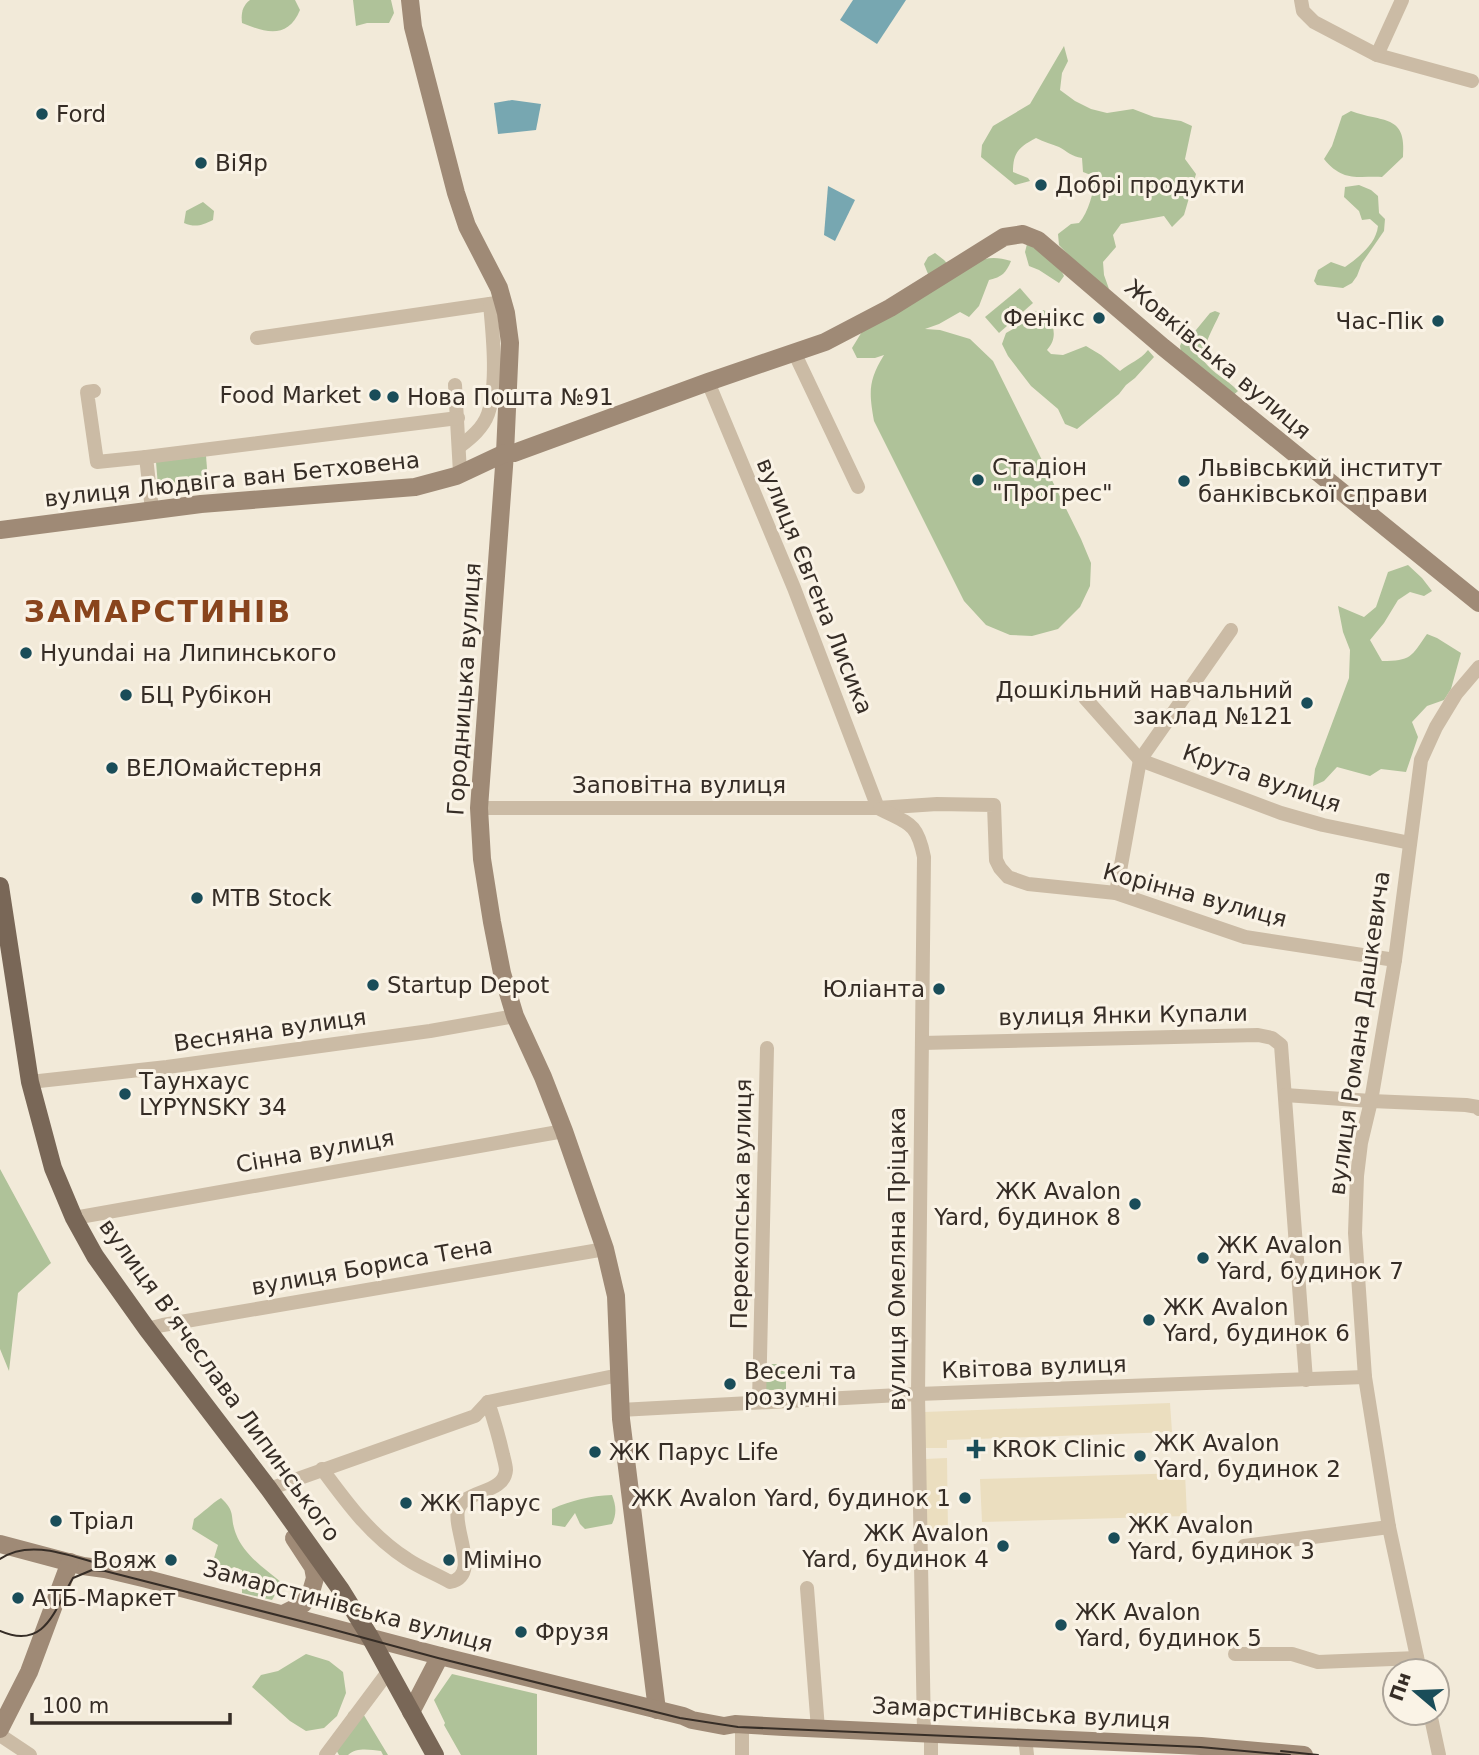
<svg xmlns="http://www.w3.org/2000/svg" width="1479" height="1755" font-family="'DejaVu Sans',sans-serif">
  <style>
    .green { fill: #afc299 }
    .plaza { fill: #ebdebf }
    .water { fill: #77a7b1 }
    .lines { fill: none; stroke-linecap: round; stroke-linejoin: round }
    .street { stroke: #cbbba5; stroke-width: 14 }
    .secondary { stroke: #9f8a76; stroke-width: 18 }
    .primary { stroke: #796757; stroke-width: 18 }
    .tram { stroke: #362d26; stroke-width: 2 }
    .poi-dot { fill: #1a4d59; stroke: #faf3e6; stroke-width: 2.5 }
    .labels { text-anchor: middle; stroke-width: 6; stroke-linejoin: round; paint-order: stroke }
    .poi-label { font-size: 23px; fill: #362d26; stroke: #faf3e6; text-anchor: start }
    .street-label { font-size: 23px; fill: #362d26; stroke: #faf3e6 }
    .district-label { font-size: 30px; font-weight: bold; letter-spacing: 2px; fill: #89441c; stroke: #faf3e6 }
  </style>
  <rect width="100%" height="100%" fill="#f2ead9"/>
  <g class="green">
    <path d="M250,0H295L300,10C288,39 266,33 242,23C241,14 242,6 250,0Z"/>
    <path d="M353,0H391L394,13L389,23H367L356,26Z"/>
    <path d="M1064,46L1068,61L1062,73L1060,90L1075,101L1091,109L1107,113L1133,109L1154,117L1181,121L1192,126L1185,159L1196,174L1184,215L1172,227L1164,216L1121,224L1113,235L1116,247L1103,262L1104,275L1109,289L1096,284L1059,245L1058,234L1071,224L1079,223C1089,212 1093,192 1096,177L1083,172L1082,158C1071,156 1068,152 1059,147C1052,144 1044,142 1036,138C1019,147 1013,152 1013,172L1028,178L1030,181L1015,185L981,157L982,145L993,126L1030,104Z"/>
    <path d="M1351,111C1382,123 1407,113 1403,157L1382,177C1356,176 1343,182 1324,159L1332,146L1342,116Z"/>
    <path d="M1359,185L1371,190L1378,196L1379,213L1385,219L1384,231L1362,263L1357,276L1352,283L1343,288L1317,285L1314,281L1318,270L1331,262L1345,267C1359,257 1376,244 1378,226L1370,219L1362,220L1359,211L1344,197L1345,187Z"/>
    <path d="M203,202L214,211L213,220C202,225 196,228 184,223L186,211Z"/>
    <path d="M1027,244L1031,245L1059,266L1064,276L1059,283L1039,270L1029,266L1025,252Z"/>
    <path d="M935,253L944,260L954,271C976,262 987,253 1011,261C1006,273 1002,277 989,280L979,306L969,317L960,312L939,324L925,329L940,330L970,339L993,361L1081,539L1091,563L1090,586L1080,607L1058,629L1032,636L1010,635L986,625L964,601L874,421C869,392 868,381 884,355L875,358H857L852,348L863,330L928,274L924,264L928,257Z"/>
    <path d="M1020,288L1033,303L999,333L985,317Z"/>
    <path d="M1043,310L1050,313C1053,328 1058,338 1047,350L1051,354L1063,355L1086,346L1101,355L1120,371C1131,362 1139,361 1148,350L1154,357L1135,378L1126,385L1119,394L1077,429L1065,424L1058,409L1031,386L1008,356L1002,344L1006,333L1020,325L1028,313Z"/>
    <path d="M1215,311L1220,313C1213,329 1204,342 1203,360C1214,375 1226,378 1238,391L1230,398L1182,359L1180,346L1183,339L1196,330L1210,313Z"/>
    <path d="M206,456L208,481L158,486L156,462Z"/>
    <path d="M1408,565L1422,578L1432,591L1424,596L1410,592L1398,600L1384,623L1370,640L1382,661C1411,661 1411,657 1427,634L1437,638L1461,653L1451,689L1444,700L1427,706L1412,722L1418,737L1406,772L1381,769L1370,776L1337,767L1324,781L1313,786L1315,769L1349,678L1350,650L1343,632L1338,606L1364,617L1376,607L1388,572Z"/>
    <path d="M0,1169L51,1263L18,1293L9,1371L0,1349Z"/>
    <rect x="765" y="1364" width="21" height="26"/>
    <path d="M612,1495C616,1505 617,1514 612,1524L585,1529L580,1524L575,1513L565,1527L552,1525V1509C572,1500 590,1496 612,1495Z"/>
    <path d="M221,1498C237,1513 229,1516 236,1534C244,1555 265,1569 282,1583L272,1600L242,1593V1570L234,1567L230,1569L227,1575L218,1580L212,1577L210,1571L218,1545L192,1529L194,1519C204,1512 211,1504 221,1498Z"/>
    <path d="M306,1654L329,1661L343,1672L346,1693L337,1716L324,1728L306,1731L290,1721L252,1687L261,1675L278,1671Z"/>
    <path d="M452,1674L537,1694V1755H461L444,1725L445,1723L434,1700Z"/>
    <path d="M359,1707L388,1755H383L381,1751C370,1750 357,1747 348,1755H339L334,1746L349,1712Z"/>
  </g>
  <g class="plaza">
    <path d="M1170,1403L1172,1432L947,1440V1448H925L924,1412Z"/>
    <path d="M947,1458L948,1532L926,1533L925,1459Z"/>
    <path d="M1185,1473L1187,1516L982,1522L980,1479Z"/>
  </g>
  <g class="water">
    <path d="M853,0H906L877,44L840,20Z"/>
    <path d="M512,100L541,104L536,130L498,134L494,103Z"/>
    <path d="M828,186L855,200L835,241L824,235Z"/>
  </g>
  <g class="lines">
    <g class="street">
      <path d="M1301,0L1303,11L1314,22L1377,55L1472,81"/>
      <path d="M1377,55L1402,0"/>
      <path d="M257,338L503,302"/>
      <path d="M794,352L858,487"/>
      <path d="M708,382L794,588L878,808"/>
      <path d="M455,385L460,473"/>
      <path d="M94,391L87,392L97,462L146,457L151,501"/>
      <path d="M459,447C471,438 483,428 488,414C498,384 493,336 490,304"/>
      <path d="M146,457L458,418"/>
      <path d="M1085,698L1140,760L1281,813L1323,825L1410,843"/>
      <path d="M479,808H878L937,804L994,805L996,860L1000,868L1008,877L1028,884L1116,893L1245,937L1395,960"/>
      <path d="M880,809C909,824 917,822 924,857L918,1394L924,1733"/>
      <path d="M1116,893L1140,760L1231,630"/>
      <path d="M922,1043L1258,1035L1272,1038L1281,1045L1306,1380"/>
      <path d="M30,1082L167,1067L430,1031L515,1016"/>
      <path d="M1285,1095L1371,1101L1466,1105L1478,1107L1479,1109"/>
      <path d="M74,1218L564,1131"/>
      <path d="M147,1329L163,1325L605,1249"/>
      <path d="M759,1402L767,1048"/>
      <path d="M620,1410L918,1394L1365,1377"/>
      <path d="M322,1469C347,1503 371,1536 407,1559C420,1568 436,1574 450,1582C481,1576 453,1530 458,1510C464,1489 504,1495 506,1470C506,1466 504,1459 503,1455C499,1437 494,1420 488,1402"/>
      <path d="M269,1489L475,1416L488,1402L619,1375"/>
      <path d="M1244,1546L1389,1527"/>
      <path d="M807,1588L818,1729"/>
      <path d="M1235,1654H1292L1318,1662L1417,1658"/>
      <path d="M1420,1671L1389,1527L1365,1377L1355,1233L1357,1176L1361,1143L1371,1101L1395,960L1421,760L1436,727L1456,694L1479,667"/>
      <path d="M1430,1713L1439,1755"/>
      <path d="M742,1725V1755"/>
      <path d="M931,1734V1755"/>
      <path d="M0,1735L30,1755"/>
      <path d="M1025,1737L1027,1755"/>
      <path d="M326,1755L388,1672"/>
    </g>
    <g class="secondary">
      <path d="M410,0L413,27L456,193L467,226L499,288L506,313L510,343L505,453L479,808L482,859L492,922L502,973L515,1016L543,1077L564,1131L605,1249L616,1296L621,1419L657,1710"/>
      <path d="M0,530L201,504L415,487L456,476L505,453H514L708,382L825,342L890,308L1004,237L1023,234L1038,240L1163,347L1479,603"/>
      <path d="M0,1544L83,1566L105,1569L147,1579L440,1656L683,1716L692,1720L724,1726L735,1724L784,1727L1201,1746L1304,1755"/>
      <path d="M283,1614L303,1604L311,1592L315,1578L313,1567L294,1538"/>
      <path d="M411,1712L440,1656"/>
      <path d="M0,1729L29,1672L70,1562"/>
    </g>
    <path class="primary" d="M0,886L30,1082L53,1168L74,1218L95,1256L147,1329L269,1489L341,1590L370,1637L435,1755"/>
    <g class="tram">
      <path d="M0,1559C31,1538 72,1557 104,1565"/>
      <path d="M0,1631C46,1651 55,1608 73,1578L92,1570L105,1571L320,1626L438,1658L680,1718L738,1727L1200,1747L1290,1755"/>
      <path d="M1281,1751L1318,1755"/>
    </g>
  </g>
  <g class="poi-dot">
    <circle cx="42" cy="114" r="7"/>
    <circle cx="201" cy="163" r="7"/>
    <circle cx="1041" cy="185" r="7"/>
    <circle cx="1099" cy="318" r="7"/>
    <circle cx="1438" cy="321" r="7"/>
    <circle cx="375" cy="395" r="7"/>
    <circle cx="393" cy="397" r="7"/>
    <circle cx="978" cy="480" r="7"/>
    <circle cx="1184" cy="481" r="7"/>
    <circle cx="26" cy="653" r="7"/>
    <circle cx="126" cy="695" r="7"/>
    <circle cx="1307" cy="703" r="7"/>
    <circle cx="112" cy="768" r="7"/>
    <circle cx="197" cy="898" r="7"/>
    <circle cx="373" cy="985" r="7"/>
    <circle cx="939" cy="989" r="7"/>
    <circle cx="125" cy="1094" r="7"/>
    <circle cx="1135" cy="1204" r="7"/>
    <circle cx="1203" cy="1258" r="7"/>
    <circle cx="1149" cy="1320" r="7"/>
    <circle cx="730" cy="1384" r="7"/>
    <path d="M972.5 1438.5h7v7h7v7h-7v7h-7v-7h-7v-7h7z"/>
    <circle cx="595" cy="1452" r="7"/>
    <circle cx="1140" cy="1456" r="7"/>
    <circle cx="965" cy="1498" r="7"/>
    <circle cx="406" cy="1503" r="7"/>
    <circle cx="56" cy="1521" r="7"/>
    <circle cx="1114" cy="1538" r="7"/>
    <circle cx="1003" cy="1546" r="7"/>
    <circle cx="171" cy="1560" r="7"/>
    <circle cx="449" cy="1560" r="7"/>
    <circle cx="18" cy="1598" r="7"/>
    <circle cx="1061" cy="1625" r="7"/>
    <circle cx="521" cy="1632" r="7"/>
  </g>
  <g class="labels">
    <g class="poi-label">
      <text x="56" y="122">Ford</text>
      <text x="215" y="171">ВіЯр</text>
      <text x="1055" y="193">Добрі продукти</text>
      <text x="1085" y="326" text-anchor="end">Фенікс</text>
      <text x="1424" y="329" text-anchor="end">Час-Пік</text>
      <text x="361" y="403" text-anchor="end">Food Market</text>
      <text x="407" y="405">Нова Пошта №91</text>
      <text x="992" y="475">Стадіон<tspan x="992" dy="26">"Прогрес"</tspan></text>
      <text x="1198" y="476">Львівський інститут<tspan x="1198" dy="26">банківської справи</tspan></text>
      <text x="40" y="661">Hyundai на Липинського</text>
      <text x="1293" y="698" text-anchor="end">Дошкільний навчальний<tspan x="1293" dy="26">заклад №121</tspan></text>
      <text x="140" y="703">БЦ Рубікон</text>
      <text x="126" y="776">ВЕЛОмайстерня</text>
      <text x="211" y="906">MTB Stock</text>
      <text x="387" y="993">Startup Depot</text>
      <text x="925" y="997" text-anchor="end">Юліанта</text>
      <text x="139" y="1089">Таунхаус<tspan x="139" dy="26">LYPYNSKY 34</tspan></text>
      <text x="1121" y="1199" text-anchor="end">ЖК Avalon<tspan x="1121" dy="26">Yard, будинок 8</tspan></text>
      <text x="1217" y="1253">ЖК Avalon<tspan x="1217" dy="26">Yard, будинок 7</tspan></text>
      <text x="1163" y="1315">ЖК Avalon<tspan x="1163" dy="26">Yard, будинок 6</tspan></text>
      <text x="744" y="1379">Веселі та<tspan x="744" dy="26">розумні</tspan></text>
      <text x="1154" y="1451">ЖК Avalon<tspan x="1154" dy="26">Yard, будинок 2</tspan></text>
      <text x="992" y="1457">KROK Clinic</text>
      <text x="609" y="1460">ЖК Парус Life</text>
      <text x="951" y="1506" text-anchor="end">ЖК Avalon Yard, будинок 1</text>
      <text x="420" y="1511">ЖК Парус</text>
      <text x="70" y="1529">Тріал</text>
      <text x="1128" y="1533">ЖК Avalon<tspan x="1128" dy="26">Yard, будинок 3</tspan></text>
      <text x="989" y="1541" text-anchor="end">ЖК Avalon<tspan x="989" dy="26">Yard, будинок 4</tspan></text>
      <text x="157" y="1568" text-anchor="end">Вояж</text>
      <text x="463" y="1568">Міміно</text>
      <text x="32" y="1606">АТБ-Маркет</text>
      <text x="1075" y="1620">ЖК Avalon<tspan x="1075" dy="26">Yard, будинок 5</tspan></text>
      <text x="535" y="1640">Фрузя</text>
    </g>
    <g class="street-label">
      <text transform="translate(1218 359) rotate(40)" y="8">Жовківська вулиця</text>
      <text transform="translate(232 479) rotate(-6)" y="8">вулиця Людвіга ван Бетховена</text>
      <text transform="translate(815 586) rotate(68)" y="8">вулиця Євгена Лисика</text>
      <text transform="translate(464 689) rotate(-86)" y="8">Городницька вулиця</text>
      <text transform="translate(1262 778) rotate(19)" y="8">Крута вулиця</text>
      <text x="679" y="793">Заповітна вулиця</text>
      <text transform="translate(1195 895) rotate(15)" y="8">Корінна вулиця</text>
      <text transform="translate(1123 1015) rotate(-1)" y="8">вулиця Янки Купали</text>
      <text transform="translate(270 1030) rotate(-8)" y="8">Весняна вулиця</text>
      <text transform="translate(1359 1033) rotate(-82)" y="8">вулиця Романа Дашкевича</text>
      <text transform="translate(315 1151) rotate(-10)" y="8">Сінна вулиця</text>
      <text transform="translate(741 1204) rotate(-89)" y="8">Перекопська вулиця</text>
      <text transform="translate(897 1259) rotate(-90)" y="8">вулиця Омеляна Пріцака</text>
      <text transform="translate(372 1266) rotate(-10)" y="8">вулиця Бориса Тена</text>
      <text transform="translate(1034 1367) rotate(-2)" y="8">Квітова вулиця</text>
      <text transform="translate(220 1380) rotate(54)" y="8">вулиця Вʼячеслава Липинського</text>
      <text transform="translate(348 1606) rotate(15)" y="8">Замарстинівська вулиця</text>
      <text transform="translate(1021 1713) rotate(3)" y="8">Замарстинівська вулиця</text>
    </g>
    <g class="district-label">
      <text x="158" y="622">ЗАМАРСТИНІВ</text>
    </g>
  </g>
  <g transform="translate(1416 1692) rotate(289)"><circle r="33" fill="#faf3e6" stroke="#aca499" stroke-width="2"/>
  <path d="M0-5L12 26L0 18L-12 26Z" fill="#1a4d59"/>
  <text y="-10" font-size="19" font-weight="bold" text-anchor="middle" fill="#362d26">Пн</text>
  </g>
  <path d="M32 1713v10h198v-10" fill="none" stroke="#362d26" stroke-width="3.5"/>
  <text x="42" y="1713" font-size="21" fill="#362d26" stroke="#faf3e6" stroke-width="5" paint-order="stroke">100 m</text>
</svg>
